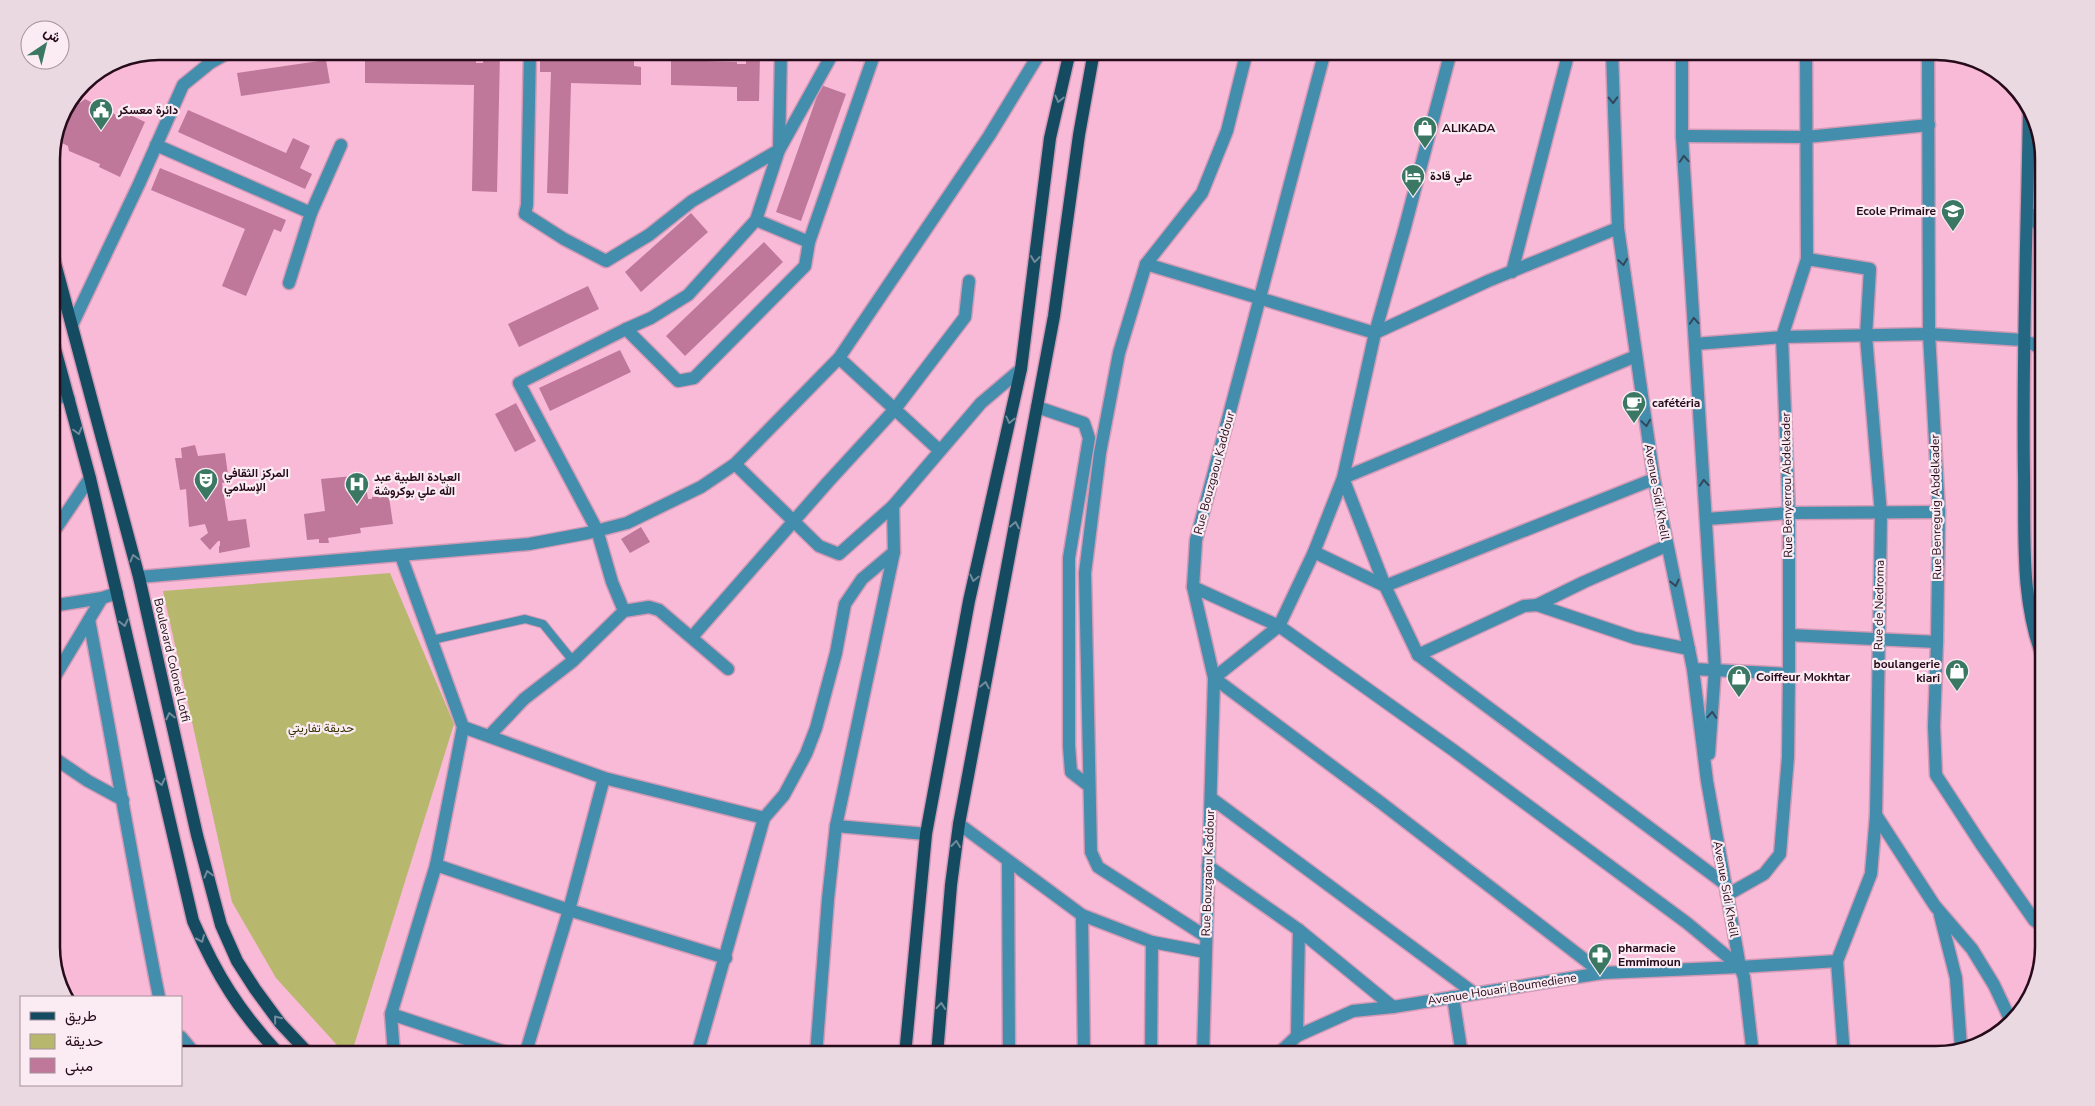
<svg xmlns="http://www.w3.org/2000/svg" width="2095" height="1106" font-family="'Nunito Sans',Vazirmatn,sans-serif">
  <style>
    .green { fill: #b7b86d }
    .building { fill: #bf779a }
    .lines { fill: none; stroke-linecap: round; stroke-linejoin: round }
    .service-casing { stroke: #d29ab5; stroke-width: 10 }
    .minor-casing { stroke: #d29ab5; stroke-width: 15 }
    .tertiary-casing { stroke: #d29ab5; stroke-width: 15 }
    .secondary-casing { stroke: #d29ab5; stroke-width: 15 }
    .primary-casing { stroke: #d29ab5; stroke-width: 15 }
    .service { stroke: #438dad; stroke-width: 8 }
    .minor { stroke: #438dad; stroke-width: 12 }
    .tertiary { stroke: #438dad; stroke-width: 12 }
    .secondary { stroke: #246782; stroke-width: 12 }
    .primary { stroke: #154b61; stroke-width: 12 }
    .oneway { stroke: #718b9b }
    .oneway2 { stroke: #33465c }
    .labels { text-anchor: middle; stroke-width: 4.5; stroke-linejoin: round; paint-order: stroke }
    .poi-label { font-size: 12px; font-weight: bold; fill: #260b1a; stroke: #fbebf2; text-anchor: start }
    .street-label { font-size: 12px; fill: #260b1a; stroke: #fbebf2 }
    .park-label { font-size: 12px; fill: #343403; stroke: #fbebf2 }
    .rim { fill: none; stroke: #260b1a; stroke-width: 2.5 }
  </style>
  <rect width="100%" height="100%" fill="#f8bad7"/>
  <path class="green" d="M390,573L454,724L351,1055H346L276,978L232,902L163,591Z"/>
  <g class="building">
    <path d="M484,52L500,53L497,192L472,191L474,85L365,83V57L476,59V63H483Z"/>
    <path d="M746,54L760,55L759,101H737V87L671,85V60L737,62V64H746Z"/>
    <path d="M540,58L634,61V66L641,67V85L571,83L568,194L547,193L551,72H540Z"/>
    <path d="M326,60L330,83L241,96L237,73Z"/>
    <path d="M821,85L846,94L801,221L776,212Z"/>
    <path d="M85,99L120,117L122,111L145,122L120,177L99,167L100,164L69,151L68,146L58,141L64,119L76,101L80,103Z"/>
    <path d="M188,110L286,153L293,138L310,146L300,168L312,174L305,189L178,132Z"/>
    <path d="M160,168L286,220L281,232L274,229L246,296L222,286L245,229L151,190Z"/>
    <path d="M691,213L708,232L641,292L625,272Z"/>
    <path d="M764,242L783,262L685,356L666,336Z"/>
    <path d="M588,286L599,309L519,347L508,324Z"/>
    <path d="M620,350L631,372L550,411L539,388Z"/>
    <path d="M516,403L536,441L515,452L495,414Z"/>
    <path d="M195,445L198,456L225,453L229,482L222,483L228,521L246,519L250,547L219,553V546H220V541H218L210,550L200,539L208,533L205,524L189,527L186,489L180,490L175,458H182L181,448Z"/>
    <path d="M364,475L368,499H372V497H389L393,524L360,528L361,533L328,538L329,543H319V539L307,540L304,514L325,511L321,479Z"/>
    <path d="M641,527L650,542L630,553L621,539Z"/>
  </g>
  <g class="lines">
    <g class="service-casing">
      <path id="service" d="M432,640L525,619L543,624L573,661"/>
    </g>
    <g class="minor-casing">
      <g id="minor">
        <path d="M530,51L527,205L525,214L564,239L606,261L649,235L692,201L779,150L781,51"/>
        <path d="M1451,51L1405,227L1375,333L1343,478L1314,552L1279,626L1214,678L1380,802L1602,973"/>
        <path d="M1928,51L1929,334L1939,512L1937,642L1934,726L1936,775L1981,844L2034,920L2044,927"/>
        <path d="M1682,136L1806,137L1929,125"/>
        <path d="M156,145L311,213"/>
        <path d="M2028,212L2044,232"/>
        <path d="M756,220L809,242"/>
        <path d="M1146,264L1375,333L1488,281L1618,228"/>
        <path d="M1512,272L1569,51"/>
        <path d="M289,283L311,213L341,145"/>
        <path d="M72,325L139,184L183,85L210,63L231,51"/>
        <path d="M626,329L678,381L694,378L805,266L809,242L874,55L817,51"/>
        <path d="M1695,344L1782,337L1929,334L2023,340L2044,349"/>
        <path d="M1636,356L1343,478L1385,586L1418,655L1725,884"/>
        <path d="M839,358L939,450"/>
        <path d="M51,392L69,399"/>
        <path d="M1037,407L1084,423L1089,438L1069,558V746L1071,772L1089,786"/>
        <path d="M735,464L819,546L839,554L893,506L981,403L1021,369"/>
        <path d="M1706,519L1789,513L1939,512"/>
        <path d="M51,524L57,527L90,478"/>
        <path d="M1314,552L1385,586L1654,479"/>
        <path d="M139,577L529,544L588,533L627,523L701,487L735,464L839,358L989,136L1041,51"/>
        <path d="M1193,587L1279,626L1453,750L1687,923L1740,967L1837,961L1871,874L1876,815L1881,514L1866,336L1870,269L1807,259"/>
        <path d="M1537,605L1584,582L1666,546"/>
        <path d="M51,606L102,598L117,593"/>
        <path d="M624,611L612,582L597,530L519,383L626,329L651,318L688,295L756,220L779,150L834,51"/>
        <path d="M89,620C113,745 134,872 159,997"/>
        <path d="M1789,635L1937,642"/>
        <path d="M692,637L828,482L895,409L965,317L969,281"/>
        <path d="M1418,655L1524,606L1537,605L1635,638L1689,649"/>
        <path d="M1693,669L1789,674"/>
        <path d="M51,683L102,598"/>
        <path d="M463,727L604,778L764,818"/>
        <path d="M489,736L524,699L573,661L624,611L649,607L659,610L728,669"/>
        <path d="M51,756L88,781L123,800"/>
        <path d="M1211,798L1474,993"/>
        <path d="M1876,815L1935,906L1972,949L1994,985L2010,1019"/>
        <path d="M959,824L1082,915L1152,942L1205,952"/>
        <path d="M836,826L926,834"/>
        <path d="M1008,862L1009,1055"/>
        <path d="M436,865L569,910L726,958"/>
        <path d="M1208,866L1299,930L1393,1007"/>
        <path d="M1727,895L1764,874L1780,854L1788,757L1789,674V513L1782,337L1807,259L1806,51"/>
        <path d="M1082,915L1084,1055"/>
        <path d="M1940,915L1956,978L1961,1048"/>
        <path d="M1205,936L1098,867L1091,852L1085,573L1100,453L1119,353L1146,264L1202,193L1227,131L1247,51"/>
        <path d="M1837,961L1844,1055"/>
        <path d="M1453,997L1462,1055"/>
        <path d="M391,1014L514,1055"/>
        <path d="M1297,1036L1299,930"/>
        <path d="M181,1037L196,1055"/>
        <path d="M394,1055L391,1014L436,865L463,727L401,556"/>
        <path d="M525,1055L569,910L604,778"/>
        <path d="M697,1055L764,818L784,795L806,754L816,728L836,653L845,604L862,579L894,552"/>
        <path d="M816,1055L828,899L836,826L894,552L893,506"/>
        <path d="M1151,1055L1152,942"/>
        <path d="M1203,1055L1214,678L1193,587L1196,540L1325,51"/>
      </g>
    </g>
    <g class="tertiary-casing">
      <g id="tertiary">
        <path d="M1612,51L1618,228L1654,479L1693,669L1707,781L1740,967L1744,977L1753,1055"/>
        <path d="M1682,51V136L1715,669L1709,754"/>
        <path d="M1277,1055L1297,1036L1353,1011L1393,1007L1602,973L1740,967"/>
      </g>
    </g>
    <g class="secondary-casing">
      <path id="secondary" d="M2029,107C2027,230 2022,352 2024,474C2025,536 2020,602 2044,661"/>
    </g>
    <g class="primary-casing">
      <g id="primary">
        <path d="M51,248L139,577L197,835L221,925L237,961L255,989L280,1023L310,1055"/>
        <path d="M51,334L90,478L193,921C217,976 239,1011 280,1055"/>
        <path d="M905,1055L926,834L969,601L1021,369L1050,138L1070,51"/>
        <path d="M937,1055L951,885L959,824L1054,316L1079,135L1094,51"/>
      </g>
    </g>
    <use href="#service" class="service"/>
    <use href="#minor" class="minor"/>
    <use href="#tertiary" class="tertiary"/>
    <use href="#secondary" class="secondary"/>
    <use href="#primary" class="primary"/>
  </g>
  <defs><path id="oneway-chevron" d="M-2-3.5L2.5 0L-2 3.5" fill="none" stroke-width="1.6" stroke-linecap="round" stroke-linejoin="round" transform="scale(1.25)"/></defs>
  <g class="oneway">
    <use href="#oneway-chevron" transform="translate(1059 99) rotate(103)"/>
    <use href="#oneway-chevron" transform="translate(1035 259) rotate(97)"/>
    <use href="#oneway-chevron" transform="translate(1010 420) rotate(103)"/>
    <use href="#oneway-chevron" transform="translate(78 431) rotate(75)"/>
    <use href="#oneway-chevron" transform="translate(1015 525) rotate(-79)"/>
    <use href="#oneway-chevron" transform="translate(134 558) rotate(-105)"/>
    <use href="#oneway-chevron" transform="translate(974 578) rotate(103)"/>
    <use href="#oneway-chevron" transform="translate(124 623) rotate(77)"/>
    <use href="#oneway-chevron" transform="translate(985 685) rotate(-79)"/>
    <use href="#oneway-chevron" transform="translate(170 716) rotate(-103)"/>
    <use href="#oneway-chevron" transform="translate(161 782) rotate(77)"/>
    <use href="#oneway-chevron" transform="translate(956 844) rotate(-83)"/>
    <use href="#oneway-chevron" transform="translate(208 874) rotate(-105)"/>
    <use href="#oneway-chevron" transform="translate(201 939) rotate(66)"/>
    <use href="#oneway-chevron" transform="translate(941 1006) rotate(-85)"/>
    <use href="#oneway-chevron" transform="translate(277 1019) rotate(-129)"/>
  </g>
  <g class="oneway2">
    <use href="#oneway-chevron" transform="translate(1613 100) rotate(89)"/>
    <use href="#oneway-chevron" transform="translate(1684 159) rotate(-94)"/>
    <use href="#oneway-chevron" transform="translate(1623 262) rotate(82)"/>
    <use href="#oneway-chevron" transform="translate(1694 321) rotate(-94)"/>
    <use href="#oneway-chevron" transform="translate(1646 423) rotate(82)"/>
    <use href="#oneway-chevron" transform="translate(1704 483) rotate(-94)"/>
    <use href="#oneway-chevron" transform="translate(1675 583) rotate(77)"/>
    <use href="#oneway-chevron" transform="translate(1712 715) rotate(-86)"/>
  </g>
  <defs>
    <g id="civic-pin" transform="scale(1.25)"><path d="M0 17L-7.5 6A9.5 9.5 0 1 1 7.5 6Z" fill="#3b7864" stroke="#fbebf2"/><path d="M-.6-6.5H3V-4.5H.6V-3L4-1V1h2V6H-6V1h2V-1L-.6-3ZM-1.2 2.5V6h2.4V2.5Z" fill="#fff"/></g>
    <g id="shop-pin" transform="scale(1.25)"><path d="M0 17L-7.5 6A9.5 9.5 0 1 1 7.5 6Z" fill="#3b7864" stroke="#fbebf2"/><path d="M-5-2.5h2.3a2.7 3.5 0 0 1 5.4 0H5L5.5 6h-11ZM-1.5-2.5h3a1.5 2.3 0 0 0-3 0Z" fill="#fff"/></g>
    <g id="hotel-pin" transform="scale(1.25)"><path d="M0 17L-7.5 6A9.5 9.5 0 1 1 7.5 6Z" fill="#3b7864" stroke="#fbebf2"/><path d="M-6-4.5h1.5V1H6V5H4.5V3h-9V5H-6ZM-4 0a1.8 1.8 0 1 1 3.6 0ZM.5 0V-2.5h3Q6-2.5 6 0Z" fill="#fff"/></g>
    <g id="school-pin" transform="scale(1.25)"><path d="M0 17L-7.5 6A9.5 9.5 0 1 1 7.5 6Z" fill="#3b7864" stroke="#fbebf2"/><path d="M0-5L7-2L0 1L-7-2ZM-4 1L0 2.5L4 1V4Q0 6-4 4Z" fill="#fff"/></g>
    <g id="cafe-pin" transform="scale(1.25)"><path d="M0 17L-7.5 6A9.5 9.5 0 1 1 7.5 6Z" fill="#3b7864" stroke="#fbebf2"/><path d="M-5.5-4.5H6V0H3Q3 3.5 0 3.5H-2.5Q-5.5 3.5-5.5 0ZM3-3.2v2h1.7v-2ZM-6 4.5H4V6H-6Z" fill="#fff"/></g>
    <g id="theatre-pin" transform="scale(1.25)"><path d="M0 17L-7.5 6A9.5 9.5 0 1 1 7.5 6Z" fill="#3b7864" stroke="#fbebf2"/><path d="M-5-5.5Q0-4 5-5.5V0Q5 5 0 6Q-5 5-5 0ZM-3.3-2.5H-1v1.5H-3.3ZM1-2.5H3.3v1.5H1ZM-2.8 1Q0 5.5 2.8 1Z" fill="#fff"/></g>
    <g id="hospital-pin" transform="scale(1.25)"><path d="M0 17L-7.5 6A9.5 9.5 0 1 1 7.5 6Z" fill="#3b7864" stroke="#fbebf2"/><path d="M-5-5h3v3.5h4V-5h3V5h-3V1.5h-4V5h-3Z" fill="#fff"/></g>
    <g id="pharmacy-pin" transform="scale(1.25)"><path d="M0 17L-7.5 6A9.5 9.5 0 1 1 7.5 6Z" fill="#3b7864" stroke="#fbebf2"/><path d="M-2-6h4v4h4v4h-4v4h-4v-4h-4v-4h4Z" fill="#fff"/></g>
  </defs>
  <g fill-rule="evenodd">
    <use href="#civic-pin" x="101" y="110"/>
    <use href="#shop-pin" x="1425" y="128"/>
    <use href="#hotel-pin" x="1413" y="176"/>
    <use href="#school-pin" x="1953" y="211"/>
    <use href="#cafe-pin" x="1634" y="403"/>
    <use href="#theatre-pin" x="206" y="480"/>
    <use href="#hospital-pin" x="357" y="484"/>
    <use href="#shop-pin" x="1957" y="671"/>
    <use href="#shop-pin" x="1739" y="677"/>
    <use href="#pharmacy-pin" x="1600" y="955"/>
  </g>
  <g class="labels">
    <g class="poi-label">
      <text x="118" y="114">دائرة معسكر</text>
      <text x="1442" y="132">ALIKADA</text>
      <text x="1430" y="180">علي قادة</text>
      <text x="1936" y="215" text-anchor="end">Ecole Primaire</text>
      <text x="1652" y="407">cafétéria</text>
      <text x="224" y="477">المركز الثقافي<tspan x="224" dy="14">الإسلامي</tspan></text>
      <text x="374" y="481">العيادة الطبية عبد<tspan x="374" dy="14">الله علي بوكروشة</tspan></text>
      <text x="1940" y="668" text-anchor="end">boulangerie<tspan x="1940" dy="14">kiari</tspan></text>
      <text x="1756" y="681">Coiffeur Mokhtar</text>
      <text x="1618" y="952">pharmacie<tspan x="1618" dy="14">Emmimoun</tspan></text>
    </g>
    <g class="street-label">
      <text transform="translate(1214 473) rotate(-75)" y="4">Rue Bouzgaou Kaddour</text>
      <text transform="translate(1787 485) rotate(-91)" y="4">Rue Benyerrou Abdelkader</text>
      <text transform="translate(1657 492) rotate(80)" y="4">Avenue Sidi Khelil</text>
      <text transform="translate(1936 507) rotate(-91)" y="4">Rue Benreguig Abdelkader</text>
      <text transform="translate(1879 605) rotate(-89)" y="4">Rue de Nedroma</text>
      <text transform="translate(172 660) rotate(77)" y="4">Boulevard Colonel Lotfi</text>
      <text transform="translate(1208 873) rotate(-88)" y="4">Rue Bouzgaou Kaddour</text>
      <text transform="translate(1726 889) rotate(80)" y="4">Avenue Sidi Khelil</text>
      <text transform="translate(1502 989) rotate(-9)" y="4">Avenue Houari Boumediene</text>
    </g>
    <g class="park-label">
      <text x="321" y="732">حديقة تفاريتي</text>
    </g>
  </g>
  <path d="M0 0H2095V1106H0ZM159 60H1936A99 99 0 0 1 2035 159V947A99 99 0 0 1 1936 1046H159A99 99 0 0 1 60 947V159A99 99 0 0 1 159 60Z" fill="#ead9e1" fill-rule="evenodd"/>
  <path class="rim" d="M159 60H1936A99 99 0 0 1 2035 159V947A99 99 0 0 1 1936 1046H159A99 99 0 0 1 60 947V159A99 99 0 0 1 159 60Z"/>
  <rect x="20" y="996" width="162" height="90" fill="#fbebf2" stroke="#a6919c"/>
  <rect x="30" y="1012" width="25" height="8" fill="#154b61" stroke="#a6919c"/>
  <text x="65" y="1021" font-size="15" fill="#260b1a">طريق</text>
  <rect x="30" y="1034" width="25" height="15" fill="#b7b86d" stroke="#a6919c"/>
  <text x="65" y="1046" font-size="15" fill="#260b1a">حديقة</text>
  <rect x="30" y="1058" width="25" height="15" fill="#bf779a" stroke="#a6919c"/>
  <text x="65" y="1071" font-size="15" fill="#260b1a">مبنى</text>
  <g transform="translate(45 45) rotate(35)"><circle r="24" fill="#fbebf2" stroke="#a6919c"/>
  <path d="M0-4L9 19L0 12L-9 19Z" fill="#3b7864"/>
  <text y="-8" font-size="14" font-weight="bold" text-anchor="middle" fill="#260b1a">ش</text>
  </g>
</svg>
